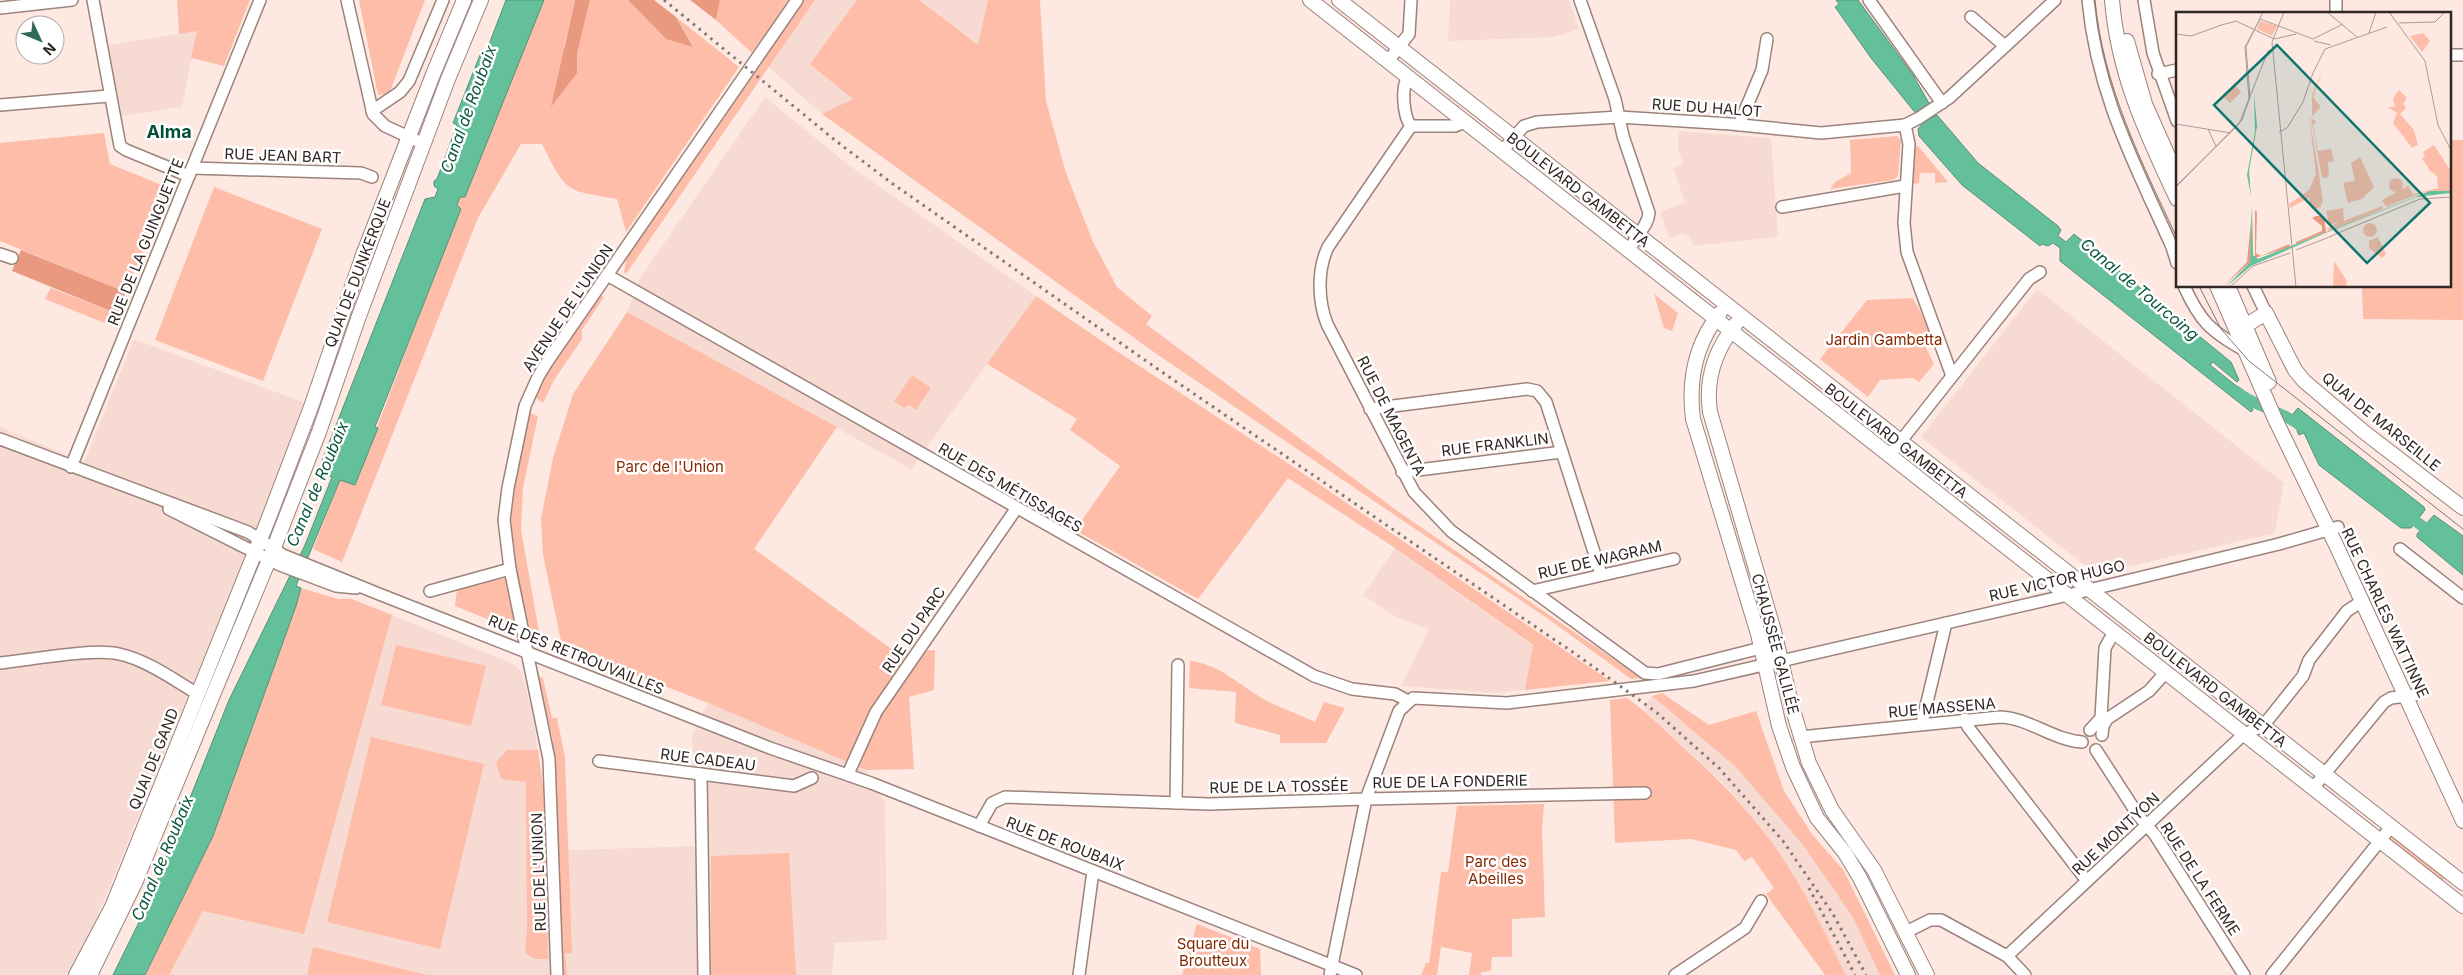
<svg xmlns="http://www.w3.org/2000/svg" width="2463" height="975" font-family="Inter,sans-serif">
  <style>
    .built { fill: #f7dbd2 }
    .green { fill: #fdbda9 }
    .forest { fill: #e9997f }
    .water { fill: #64c09b; stroke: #549277 }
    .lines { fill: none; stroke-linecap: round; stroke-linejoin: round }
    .canal { stroke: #64c09b; stroke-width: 11 }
    .minor-casing { stroke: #9b837b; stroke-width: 14 }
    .major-casing { stroke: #9b837b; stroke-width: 16 }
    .minor { stroke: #fff; stroke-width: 11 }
    .major { stroke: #fff; stroke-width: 14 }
    .tram { stroke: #847671; stroke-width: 1 }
    .rail { stroke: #847671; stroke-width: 3; stroke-dasharray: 2.5 5; stroke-linecap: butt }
    .labels { text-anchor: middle; stroke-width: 5; stroke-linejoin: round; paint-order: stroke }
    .street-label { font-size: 15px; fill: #302623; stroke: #fff }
    .park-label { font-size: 15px; fill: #862901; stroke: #fff }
    .water-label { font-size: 16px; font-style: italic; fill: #07553d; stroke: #fff }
    .quarter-label { font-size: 18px; font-weight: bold; fill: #004e37; stroke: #fff }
    .inset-road { fill: none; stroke: #ac9b96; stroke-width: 1 }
    .view { fill: #0f766e; fill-opacity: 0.15; stroke: #0f766e; stroke-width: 2.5 }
    .inset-edge { fill: none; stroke: #302623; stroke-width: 2.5 }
  </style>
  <rect width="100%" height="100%" fill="#fee9e2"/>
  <g class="built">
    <path d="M788,0H988L979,46L822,114L752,53Z"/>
    <path d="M1450,0H1569L1579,29L1555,37L1448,41Z"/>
    <path d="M197,31L182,107L121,116L109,45Z"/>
    <path d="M765,97L850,166L1036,296L911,469L627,312L640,278Z"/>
    <path d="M1679,131L1771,138L1778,237L1693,246L1690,237L1683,233L1669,238L1660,212L1685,202L1673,168L1683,164L1678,150Z"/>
    <path d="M2037,289L2284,483L2275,533L2096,574L1921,437Z"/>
    <path d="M134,339L308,404L82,954L68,975H0V427L84,462Z"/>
    <path d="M1395,548L1533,646L1525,690L1495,693L1401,686L1429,629L1396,617L1363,595Z"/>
    <path d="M392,615L513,664L522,672L535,728L543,786L545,851L695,846L692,736L708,703L866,770L885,803L887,940L835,943L832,975H169L203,911L304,934Z"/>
    <path d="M1652,696L1736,767L1803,845L1852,916L1880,975H1846L1812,907L1789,867L1762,828L1723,783L1643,709Z"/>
  </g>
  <g class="green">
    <path d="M177,0H250L224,66L191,58L197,31L179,34Z"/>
    <path d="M359,0H425L389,94L378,95Z"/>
    <path d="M544,0H575L564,46L577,73V54L590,0H628L666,39L693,46L676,17L739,67L626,232L617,199C564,190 566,192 542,144H521L478,218L342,562L313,549L340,480L355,485L443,253L458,202L460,197H465Z"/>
    <path d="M720,0H788L752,53L716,20Z"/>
    <path d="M803,0H815L626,274L624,272L627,256Z"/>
    <path d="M857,0H919L978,45L988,0H1040L1046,101L1066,173L1093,242L1117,287L1152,316L1146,324L1396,510L1641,678L1631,679L1547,618L1158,355L822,114L853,99L810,64Z"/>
    <path d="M104,133L110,164L169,188L126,292L0,241V143Z"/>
    <path d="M1897,136L1901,140L1898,176L1893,180L1830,189L1835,182L1851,173L1850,140Z"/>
    <path d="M2449,140H2463V320L2363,319L2362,286H2449Z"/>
    <path d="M1914,146H1918L1948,182L1935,183V173H1920L1919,183L1911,184Z"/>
    <path d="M214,187L322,229L263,381L155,340Z"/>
    <path d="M51,288L118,314L112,326L45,299Z"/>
    <path d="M1654,294L1678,313L1672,331L1664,328Z"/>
    <path d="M601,295L604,297L582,330V339L554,380L543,403L535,397L545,375L559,352Z"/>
    <path d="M1036,296L1112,348L1295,468L1610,681L1525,690L1533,645L1395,548L1288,478L1198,599L1075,530L1120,466L1070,430L1077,419L987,364Z"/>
    <path d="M1913,298L1934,337L1923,342L1934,364L1919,382L1913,378L1880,380L1868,397L1820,359L1867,300Z"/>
    <path d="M627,312L837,427L754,549L897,653L935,650L934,690L909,697L914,769L866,770L708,703L562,646L543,555L541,519L553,458L573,394Z"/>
    <path d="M912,375L931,388L916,410L909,405L904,408L894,401Z"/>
    <path d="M529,413L538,416L523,488L521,530L540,637L530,631L511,544L510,510Z"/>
    <path d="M505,578L516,627L508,621L502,625L455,606L457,589Z"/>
    <path d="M301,588L338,599H352L392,615L304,934L203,911L169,975H145L213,835Z"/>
    <path d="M396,645L486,666L471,726L381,705Z"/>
    <path d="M1190,661C1221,664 1242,688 1269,702C1284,709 1300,715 1315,722L1324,702L1345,708L1326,743H1280V735L1235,723L1236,692L1189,688Z"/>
    <path d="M538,676L543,678L552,718H557L565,757L572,953H565L567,975H563L556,780L552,737Z"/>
    <path d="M1662,693L1709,725L1756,711L1784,791L1812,834L1844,871L1895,975H1880L1852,916L1803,845L1736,767L1652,696Z"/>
    <path d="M1627,698C1648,713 1666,731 1684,748C1724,784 1761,822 1789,868C1811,902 1828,939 1846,975H1825L1766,894L1774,888L1752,857L1744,861L1736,850L1691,839L1615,843L1610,700Z"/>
    <path d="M371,737L484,764L440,949L327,922Z"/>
    <path d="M507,750H538L543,787L548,959H535L525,953L527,930L526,782L501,779L496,762Z"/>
    <path d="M1544,804L1542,830L1545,917L1512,919V957H1492L1491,971L1481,972V975H1469L1472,953L1441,947L1437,975H1421L1426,963H1429L1441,872H1448L1457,806Z"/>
    <path d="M2394,836L2446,876L2442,882L2390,841Z"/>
    <path d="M789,853L796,975H711V856Z"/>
    <path d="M1197,924L1260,949L1261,975H1182Z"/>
    <path d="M313,947L427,975H307Z"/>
  </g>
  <g class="forest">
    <path d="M575,0H590L577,54V73L551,107Z"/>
    <path d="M628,0H654L676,17L693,47L666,39Z"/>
    <path d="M690,0H720L716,20Z"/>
    <path d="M21,250L126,292L118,314L12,271Z"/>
  </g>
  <g class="water">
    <path d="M506,0H544L465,197H460L457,205L461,209L375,427L378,428L355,485L340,480L296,586L301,588L296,606L213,836L145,975H113L147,906L229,700L305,545L332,477L318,471L425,199L435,197L438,189L434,186V181L437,179L457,125L453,123L482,50L486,52Z"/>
    <path d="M1836,0H1858L1913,75L1930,105L1927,112L1931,118L1937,115L1978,163L2058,226L2061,230L2058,236L2066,242L2074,234L2231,362L2239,380L2237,382L2213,362L2210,365L2244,392L2253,410L2251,412L2060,261V248L2053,243L2048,246L2042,244L2040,246L1962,185L1919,136L1918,129L1925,121L1913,110L1871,58L1835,7L1839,4Z"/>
    <path d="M2298,408L2424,507L2425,510L2411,528H2401L2319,465L2304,433L2299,435L2289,413L2292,415Z"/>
    <path d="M2434,515L2463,536V575L2417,537V534Z"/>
  </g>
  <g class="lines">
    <g class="canal">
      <path d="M2236,391C2256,408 2282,410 2302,427"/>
      <path d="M2405,513L2434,535"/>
    </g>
    <g class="minor-casing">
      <g id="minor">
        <path d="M93,0L120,146L126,150L189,176"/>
        <path d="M347,0L373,114L385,126L424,144"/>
        <path d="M1580,0L1615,99L1623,136L1649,213C1648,228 1632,237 1630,252"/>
        <path d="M1869,0L1942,103"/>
        <path d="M2088,0C2097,95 2134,162 2172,247L2177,263"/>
        <path d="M2144,0L2153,53L2177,121"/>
        <path d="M2336,0V14"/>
        <path d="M0,8L72,0"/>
        <path d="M1971,17L2005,46"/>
        <path d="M2449,55H2463"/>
        <path d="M1388,61L1409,34L1411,0"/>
        <path d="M2158,74L2177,70"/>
        <path d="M1408,77C1401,87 1403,116 1411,126H1455L1465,122"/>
        <path d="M0,105L109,96"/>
        <path d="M372,111L400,92L409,81L443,0"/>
        <path d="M1739,125L1762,70L1767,39"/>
        <path d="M1905,125L1909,144L1904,223L1907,252L1952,376"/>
        <path d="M1411,126L1328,247C1317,270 1318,301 1327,324L1414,492L1451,531L1645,673L1658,674L1761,648L1770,650L1781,660"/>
        <path d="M1502,151L1524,126L1537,122L1619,117L1731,124L1821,133L1905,125L1919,118L1949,98L2055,0"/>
        <path d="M192,168L361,173L372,177"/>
        <path d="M1782,207L1905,186"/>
        <path d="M0,254L12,258"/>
        <path d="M607,275L1314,676L1352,689L1395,694L1408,701"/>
        <path d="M2184,286C2200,321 2210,331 2244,350"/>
        <path d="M2253,286L2266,313"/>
        <path d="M1370,409L1527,389L1537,391L1546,402L1601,574"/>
        <path d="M0,439L248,532L283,555L379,594L770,748L871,783L1356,975"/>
        <path d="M1889,456L2029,279L2040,272"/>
        <path d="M71,467L260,0"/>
        <path d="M1402,472L1562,452"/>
        <path d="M169,509L280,565L336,586L356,588"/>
        <path d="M2400,549L2463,598"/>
        <path d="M430,591L510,569"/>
        <path d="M1532,591L1674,559"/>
        <path d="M0,663C30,660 92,648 119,654C147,660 174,680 198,694"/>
        <path d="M1965,719L1968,727L2087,881"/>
        <path d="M1922,723L1946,623"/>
        <path d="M2090,730L2101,718L2105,648L2114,632"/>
        <path d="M2102,735L2103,726L2107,719L2149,691L2166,672"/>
        <path d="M1800,737L2000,717C2029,718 2053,740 2082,742"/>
        <path d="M2096,750L2138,815L2155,835L2244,975"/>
        <path d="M599,761L794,786L812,778"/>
        <path d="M701,774L704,975"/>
        <path d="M848,774L876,712L1016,509"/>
        <path d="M2313,788L2384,702L2391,698L2415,695"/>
        <path d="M1176,803L1178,665"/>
        <path d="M979,826L992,803L1005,797L1209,804L1366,799L1399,711L1413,698L1507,703L1694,681L2068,595L2279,544L2338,527"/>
        <path d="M1906,932L1930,920H1941L2007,956L2025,975"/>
        <path d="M2007,956L2244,734L2263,726L2303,676L2309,660L2347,611L2362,601"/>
        <path d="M557,975L549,759L510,569L504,520L508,488L525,406L538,377L547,362L797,0"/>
        <path d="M1079,975L1093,871"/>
        <path d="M1330,975L1366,799L1645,793"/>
        <path d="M1675,975L1745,928L1761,901"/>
        <path d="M2272,975L2391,827"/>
      </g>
    </g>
    <g class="major-casing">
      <g id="major">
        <path d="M1310,0L2463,906"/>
        <path d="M1339,0L2463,883"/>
        <path d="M2112,0C2118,74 2146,133 2177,199"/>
        <path d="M2127,41L2145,104L2177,176"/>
        <path d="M2217,286L2275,419L2337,547L2463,821"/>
        <path d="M2228,286L2269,382"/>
        <path d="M1720,313C1696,343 1688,380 1693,419L1758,634L1779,726L1793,767L1817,818L1845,853L1860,878L1908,975"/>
        <path d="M1736,324C1715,350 1705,378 1710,412L1774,631L1792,707L1809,763L1832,810L1874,870L1927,975"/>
        <path d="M2245,326L2266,313L2295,370L2304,381L2364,432L2463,508"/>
        <path d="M76,975L112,907L268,520L311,407L363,255L434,72L464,0"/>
        <path d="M90,975L135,883L273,550L319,432L359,316L448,79L481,0"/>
      </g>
    </g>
    <use href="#minor" class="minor"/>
    <use href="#major" class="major"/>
    <g class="tram">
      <path d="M2095,0C2103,86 2141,161 2177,238"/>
      <path d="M2199,286L2221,329L2249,361L2463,529"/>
    </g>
    <g class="rail">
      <path d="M664,0L836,141L893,184L1162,372L1577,655L1656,712L1719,768L1783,841L1833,914L1866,975"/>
      <path d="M1809,888L1855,975"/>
    </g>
  </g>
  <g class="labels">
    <g class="street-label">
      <text transform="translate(1707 108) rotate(4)" y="5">RUE DU HALOT</text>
      <text transform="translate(283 156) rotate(2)" y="5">RUE JEAN BART</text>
      <text transform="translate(1578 190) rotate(38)" y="5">BOULEVARD GAMBETTA</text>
      <text transform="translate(146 242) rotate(-68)" y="5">RUE DE LA GUINGUETTE</text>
      <text transform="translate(358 273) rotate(-69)" y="5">QUAI DE DUNKERQUE</text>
      <text transform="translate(568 308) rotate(-56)" y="5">AVENUE DE L'UNION</text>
      <text transform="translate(1391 416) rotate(63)" y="5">RUE DE MAGENTA</text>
      <text transform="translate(2381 422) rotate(39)" y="5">QUAI DE MARSEILLE</text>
      <text transform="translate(1896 441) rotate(38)" y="5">BOULEVARD GAMBETTA</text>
      <text transform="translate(1495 445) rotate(-7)" y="5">RUE FRANKLIN</text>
      <text transform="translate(1010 488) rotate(30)" y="5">RUE DES MÉTISSAGES</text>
      <text transform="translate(1600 560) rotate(-13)" y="5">RUE DE WAGRAM</text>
      <text transform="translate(2057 581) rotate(-13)" y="5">RUE VICTOR HUGO</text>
      <text transform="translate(2385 613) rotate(65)" y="5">RUE CHARLES WATTINNE</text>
      <text transform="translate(914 630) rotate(-56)" y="5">RUE DU PARC</text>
      <text transform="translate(1775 644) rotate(75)" y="5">CHAUSSÉE GALILÉE</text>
      <text transform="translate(576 655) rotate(22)" y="5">RUE DES RETROUVAILLES</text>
      <text transform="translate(2215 690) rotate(38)" y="5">BOULEVARD GAMBETTA</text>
      <text transform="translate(1942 708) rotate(-5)" y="5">RUE MASSENA</text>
      <text transform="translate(154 759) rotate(-68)" y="5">QUAI DE GAND</text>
      <text transform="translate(708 760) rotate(7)" y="5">RUE CADEAU</text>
      <text transform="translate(1450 782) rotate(-1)" y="5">RUE DE LA FONDERIE</text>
      <text transform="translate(1279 787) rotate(-1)" y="5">RUE DE LA TOSSÉE</text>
      <text transform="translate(2116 834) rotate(-43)" y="5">RUE MONTYON</text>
      <text transform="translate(1065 844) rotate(21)" y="5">RUE DE ROUBAIX</text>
      <text transform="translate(539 872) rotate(-92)" y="5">RUE DE L'UNION</text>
      <text transform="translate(2200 879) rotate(57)" y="5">RUE DE LA FERME</text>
    </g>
    <g class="park-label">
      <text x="1884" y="345">Jardin Gambetta</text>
      <text x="670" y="472">Parc de l'Union</text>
      <text x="1496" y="867">Parc des<tspan x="1496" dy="17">Abeilles</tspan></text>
      <text x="1213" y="949">Square du<tspan x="1213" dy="17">Broutteux</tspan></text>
    </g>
    <g class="water-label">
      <text transform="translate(468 109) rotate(-70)" y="6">Canal de Roubaix</text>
      <text transform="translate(2140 289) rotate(40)" y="6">Canal de Tourcoing</text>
      <text transform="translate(317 484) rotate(-67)" y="6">Canal de Roubaix</text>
      <text transform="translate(162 858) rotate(-67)" y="6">Canal de Roubaix</text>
    </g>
    <g class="quarter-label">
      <text x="169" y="138">Alma</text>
    </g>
  </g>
  <g transform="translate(2176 12)">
    <rect width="275" height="275" fill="#fee9e2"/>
    <path d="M84,9L101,14L96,24L81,17ZM247,21L254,29L246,40L234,24ZM147,57L137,85L145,95L136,104V83ZM58,72L65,80L54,91L47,84ZM223,78L231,86L227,92L230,96L224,102L238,118L242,133L236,136L217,111L221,101L211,95H219L217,86ZM133,104L142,155L147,191H145V195L135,197L133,186L114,196L113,192L133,178L140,162ZM135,106L141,110L137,113L142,139L155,137L158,149L152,150L153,165L146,166ZM258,133L275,159V179L245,181L210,195L206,188L232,174L237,182L262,176L261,164L254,159L246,146L249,144L247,140ZM184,145L198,175L186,187L172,191L167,171L179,169L175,151ZM213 173a7 7 0 1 1 14 0a7 7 0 1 1-14 0ZM206,194L207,197L152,220L151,216L163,210L153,213L150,199L167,196L168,209ZM187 218a7 7 0 1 1 14 0a7 7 0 1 1-14 0ZM202,225L210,242L206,246L193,236V229ZM158,249L171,269L169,275H157Z" fill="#fdbda9"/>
    <path d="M79,198L81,200L80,241L85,244L113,232L114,235L79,246ZM76,199L74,250L47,275L71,250ZM140,204H148L150,220L120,232V230L146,219V214L136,206Z" fill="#e9997f"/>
    <path d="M78,81L81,114L73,159L75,184L71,163L79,120ZM254,179H275V181L240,185L152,220L75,254L50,275L74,250L76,193L77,243L82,247Z" fill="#64c09b"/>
    <path class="inset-road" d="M108,0L96,30L120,275M151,0L181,25M213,0L249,49L262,113L275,138M223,11L259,10L269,0M42,14L60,9L98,27L120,22M193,21L200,0M0,22L15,24L43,14M138,29L155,33M73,87L69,35L84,7L137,27L167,12M0,112L55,121M32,117L40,134M103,120L111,116L127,90L137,61L149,37L211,15M0,174L63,112L92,39L97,37M0,175L66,108L74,85L70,35L87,0M155,224L244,187L275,185M120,238L156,224M54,275L77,254L114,241"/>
    <path class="view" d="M101,33L254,191L191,251L38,93Z"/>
    <rect width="275" height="275" class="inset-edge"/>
  </g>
  <g transform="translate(40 40) rotate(134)"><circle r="24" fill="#ffffff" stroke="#aca8a7"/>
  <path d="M0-4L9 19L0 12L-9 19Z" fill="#306a53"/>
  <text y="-8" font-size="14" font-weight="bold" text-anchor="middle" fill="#302623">N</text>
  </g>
</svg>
